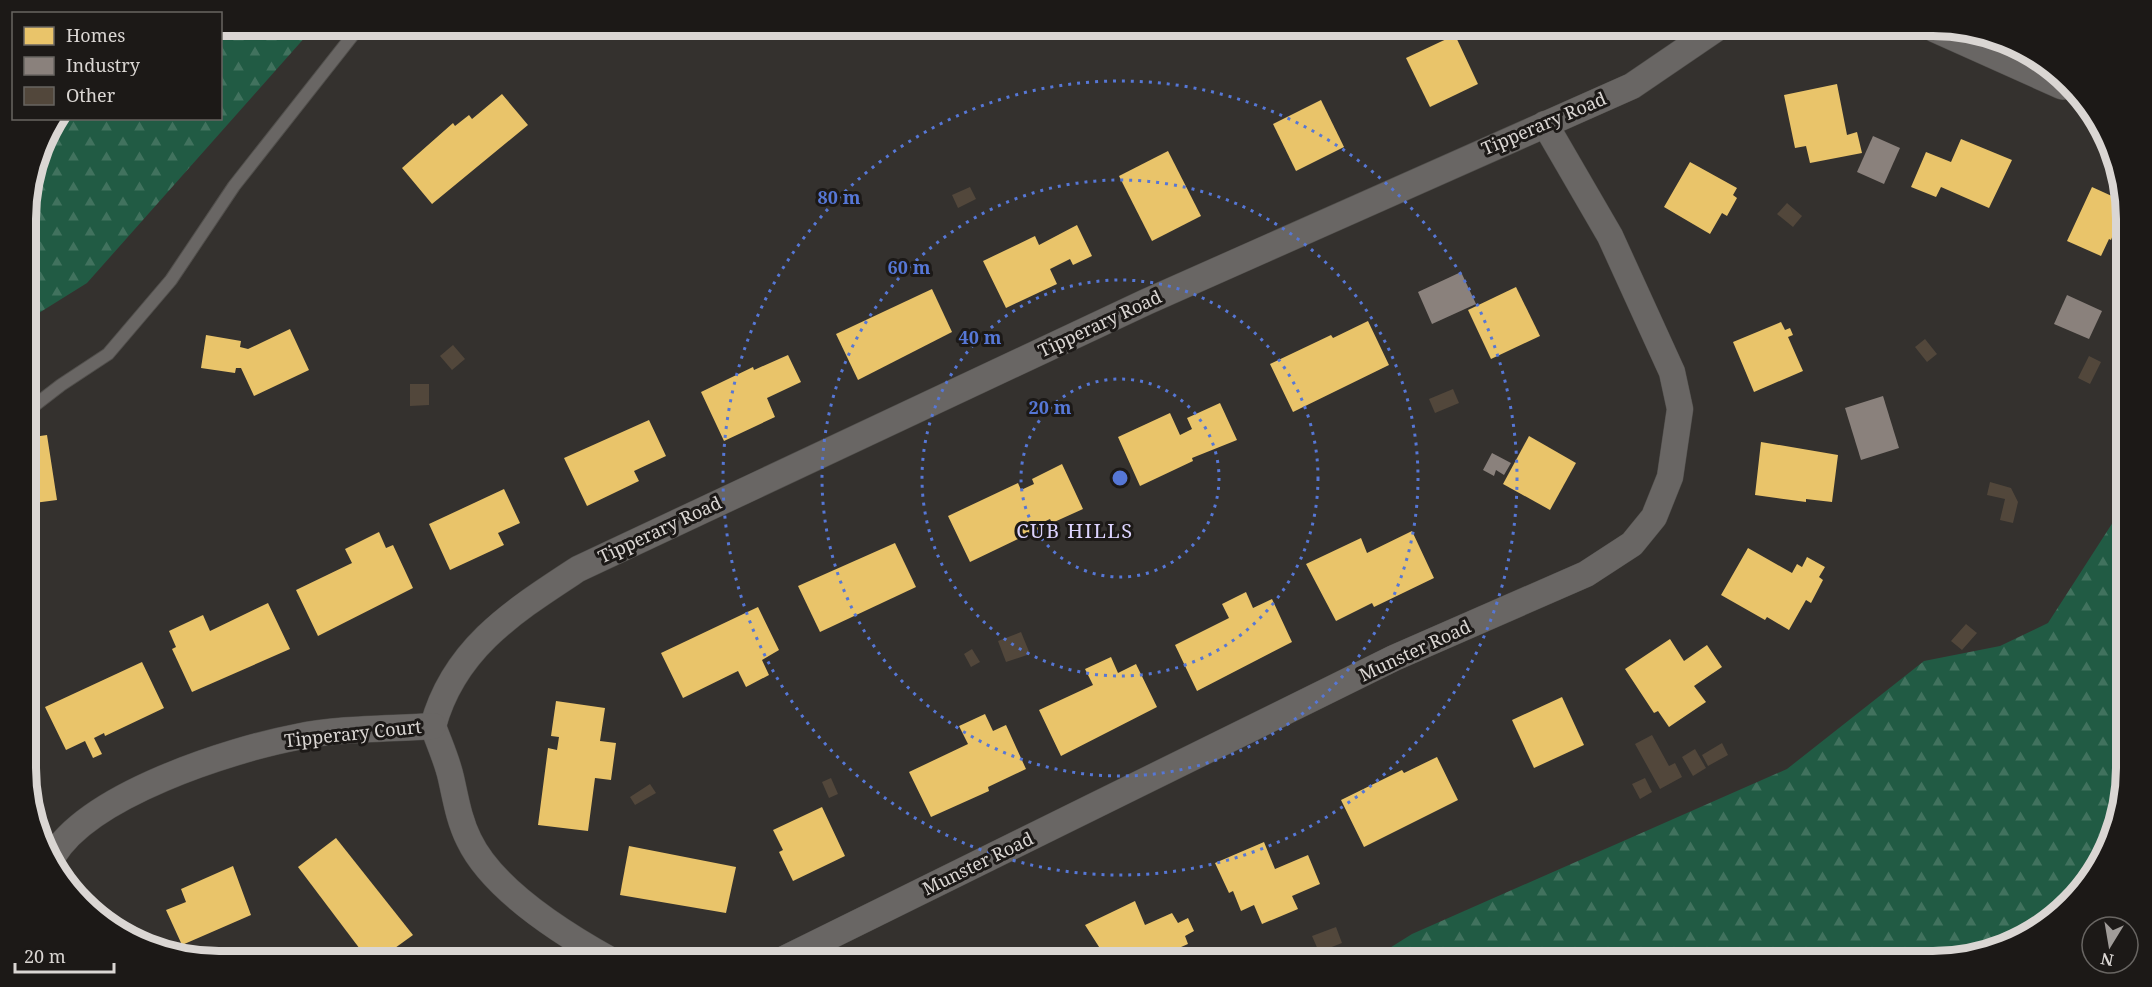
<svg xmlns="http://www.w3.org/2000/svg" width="2152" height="987" font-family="'Noto Serif',serif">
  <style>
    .forest { fill: url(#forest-firs) }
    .homes { fill: #e9c46a }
    .industry { fill: #8a817c }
    .building { fill: #52473b }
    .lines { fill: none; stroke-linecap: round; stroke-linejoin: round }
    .lane-casing { stroke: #514f4c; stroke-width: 14 }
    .street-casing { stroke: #514f4c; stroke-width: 27 }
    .secondary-casing { stroke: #514f4c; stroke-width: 34 }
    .lane { stroke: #696664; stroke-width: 12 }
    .street { stroke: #696664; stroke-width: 26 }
    .secondary { stroke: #696664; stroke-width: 33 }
    .ring { fill: none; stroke: #5677d6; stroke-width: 3; stroke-dasharray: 3 6 }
    .labels { text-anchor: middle; stroke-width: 6; stroke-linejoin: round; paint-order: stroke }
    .street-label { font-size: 18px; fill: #dad6d3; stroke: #1c1917 }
    .neighbourhood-label { font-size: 20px; letter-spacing: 1.5px; fill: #dcd3fe; stroke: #1c1917 }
    .rim { fill: none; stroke: #dad6d3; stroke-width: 8 }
    .centre { fill: #5677d6; stroke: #1c1917; stroke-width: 3 }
    .ring-label { font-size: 18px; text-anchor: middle; font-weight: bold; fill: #5677d6; stroke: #1c1917; stroke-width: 6; stroke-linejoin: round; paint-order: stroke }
  </style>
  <defs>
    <pattern id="forest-firs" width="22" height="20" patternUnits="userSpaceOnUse" patternTransform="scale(1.5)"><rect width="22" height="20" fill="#215b44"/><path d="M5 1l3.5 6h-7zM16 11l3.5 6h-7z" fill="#41725e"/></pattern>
  </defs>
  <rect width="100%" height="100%" fill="#34312e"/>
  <g class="forest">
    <path d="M221,26H315L87,283L26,321C26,259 18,170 57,119L220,118Z"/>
    <path d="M2126,502V768L2112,842L2086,886L2041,929L1945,961H1369L1412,934L1787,769L1924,661L2000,646L2048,623Z"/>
  </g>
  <g class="homes">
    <path d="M1455,35L1478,84L1430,107L1406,58Z"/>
    <path d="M1837,84L1847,135L1857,132L1862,153L1810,163L1806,146L1795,148L1784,95Z"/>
    <path d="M502,94L528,125L432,204L402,168L453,123L455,126L469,115L472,119Z"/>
    <path d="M1321,100L1344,147L1296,171L1273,124Z"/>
    <path d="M1961,139L2012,160L1989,208L1941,187L1936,197L1911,187L1926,152L1951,162Z"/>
    <path d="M1168,151L1201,216L1152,241L1119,176Z"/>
    <path d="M1690,162L1737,188L1733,195L1737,198L1727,216L1722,213L1710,234L1664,207Z"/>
    <path d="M2092,187L2125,202L2111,240L2109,239L2101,256L2067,241Z"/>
    <path d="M1077,225L1092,256L1073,265L1070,259L1050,269L1057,284L1006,308L983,261L1035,236L1039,245Z"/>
    <path d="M1516,287L1540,336L1491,359L1468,310Z"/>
    <path d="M932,289L952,332L858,380L836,334Z"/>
    <path d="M1368,321L1389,365L1293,412L1270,364L1331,335L1333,338Z"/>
    <path d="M1781,322L1785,330L1790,328L1793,335L1788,337L1803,371L1754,392L1733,342Z"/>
    <path d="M290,329L309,370L254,396L241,368H236L235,373L201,368L206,335L241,341L240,347L248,349Z"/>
    <path d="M788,355L801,382L767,398L775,417L724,441L701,392L753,367L754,370Z"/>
    <path d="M1220,403L1237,440L1192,458L1193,461L1140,486L1118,437L1170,413L1180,435L1192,429L1187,418Z"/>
    <path d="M649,420L666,456L634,471L639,481L587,506L564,458Z"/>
    <path d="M47,435L57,500L34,503L36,513L27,515L26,438Z"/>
    <path d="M1529,436L1576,463L1550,510L1503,484Z"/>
    <path d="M1761,442L1838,455L1832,502L1806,499V502L1755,495Z"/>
    <path d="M1062,464L1083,509L1052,523L1050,519L1037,525L1039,529L970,562L948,516L1018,483L1021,490L1034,484L1032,479Z"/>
    <path d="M504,489L520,523L498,533L504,545L450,570L429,524Z"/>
    <path d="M1412,531L1434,578L1374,607L1372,603L1336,621L1306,564L1361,538L1367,553Z"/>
    <path d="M379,532L386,548L393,545L413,588L318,636L296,590L352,563L345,549Z"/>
    <path d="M895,543L916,587L820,632L798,586Z"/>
    <path d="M1748,548L1792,573L1797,564L1802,567L1807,557L1825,567L1819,577L1823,580L1811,603L1806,600L1789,630L1767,617L1765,620L1721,595Z"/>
    <path d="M1246,592L1253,608L1272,599L1292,642L1197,691L1175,645L1229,618L1222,604Z"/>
    <path d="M268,603L290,649L192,692L172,649L176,647L169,631L203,615L210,631Z"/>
    <path d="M758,607L779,650L762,660L769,675L746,687L738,671L683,698L661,653Z"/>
    <path d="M1670,639L1684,661L1707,645L1722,667L1694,686L1706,702L1669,727L1658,711L1654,713L1625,669Z"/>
    <path d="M1111,657L1118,673L1136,664L1157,707L1061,756L1039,710L1093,685L1085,669Z"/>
    <path d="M142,662L164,708L105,736L104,733L94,738L102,754L93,758L85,741L66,750L45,707Z"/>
    <path d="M1562,697L1584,745L1534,768L1512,720Z"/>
    <path d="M556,701L605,708L600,741L616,743L611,780L595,778L588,831L538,825L548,748L557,750L559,737L551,736Z"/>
    <path d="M985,714L993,731L1006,725L1026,769L988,787L989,791L931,817L909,772L968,744L959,726Z"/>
    <path d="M1437,757L1458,800L1364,847L1341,800L1402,770L1404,773Z"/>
    <path d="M822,807L845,856L793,881L779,852L783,850L773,830Z"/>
    <path d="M336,838L413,935L377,961H369L298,867Z"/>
    <path d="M1264,842L1275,869L1308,855L1320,884L1292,896L1298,909L1262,924L1254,905L1241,911L1233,891L1229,893L1215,863Z"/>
    <path d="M629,846L736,867L726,913L620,895Z"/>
    <path d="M233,866L251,915L182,945L166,910L186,902L181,889Z"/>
    <path d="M1135,901L1145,925L1172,913L1178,923L1188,918L1194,931L1185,936L1188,944L1158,957L1155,951L1133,961H1108L1085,925Z"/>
  </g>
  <g class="industry">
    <path d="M1873,136L1900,148L1884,184L1857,172Z"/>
    <path d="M1461,272L1476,304L1432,324L1418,292Z"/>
    <path d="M2067,295L2102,311L2089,339L2054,324Z"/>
    <path d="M1883,396L1899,448L1861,460L1845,408Z"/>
    <path d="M1492,453L1511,463L1504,475L1496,470L1494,476L1483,470Z"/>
  </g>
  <g class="building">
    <path d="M970,187L976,199L958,208L952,195Z"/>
    <path d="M1787,203L1802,216L1793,227L1777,214Z"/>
    <path d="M1925,339L1937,354L1927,362L1915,347Z"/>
    <path d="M453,345L465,359L452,370L440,356Z"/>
    <path d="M2089,356L2101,362L2090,384L2078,378Z"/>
    <path d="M410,384H429V405L410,406Z"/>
    <path d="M1453,389L1459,403L1435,413L1429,399Z"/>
    <path d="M1990,482L2011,488L2018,502L2013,523L2000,520L2005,499L1987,495Z"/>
    <path d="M1966,624L1977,633L1962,650L1951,641Z"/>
    <path d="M1021,632L1030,654L1006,662L998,641Z"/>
    <path d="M972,649L980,662L971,667L964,654Z"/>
    <path d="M1652,735L1669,766L1675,763L1682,777L1660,789L1635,744Z"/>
    <path d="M1722,743L1728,755L1708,766L1702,755Z"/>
    <path d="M1695,749L1706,768L1693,776L1682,757Z"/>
    <path d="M831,778L838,794L829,798L822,782Z"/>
    <path d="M1645,778L1652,792L1640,799L1632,784Z"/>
    <path d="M650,784L656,793L635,805L630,797Z"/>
    <path d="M1336,927L1342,943L1319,952L1312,936Z"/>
  </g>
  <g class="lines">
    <g class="lane-casing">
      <path id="lane" d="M26,412L61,385L108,354L171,280L234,186L360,26"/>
    </g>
    <g class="street-casing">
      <g id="street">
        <path d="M433,726C454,648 514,611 578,569L1146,302L1632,86L1720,26"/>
        <path d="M433,726C439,743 447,760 451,778C456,800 459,820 469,840C493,890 565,935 612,961"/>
        <path d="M53,856C89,795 229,750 297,737C340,728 389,729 433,726"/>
        <path d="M780,961L1394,658L1586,574L1632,544L1654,517L1670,477L1680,409L1672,372L1610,236L1545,124"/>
      </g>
    </g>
    <g class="secondary-casing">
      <path id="secondary" d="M1936,26L2063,83"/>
    </g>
    <use href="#lane" class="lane"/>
    <use href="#street" class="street"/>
    <use href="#secondary" class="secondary"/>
  </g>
  <g class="ring">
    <circle cx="1120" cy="478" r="99"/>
    <circle cx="1120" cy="478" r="198"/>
    <circle cx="1120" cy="478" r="298"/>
    <circle cx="1120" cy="478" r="397"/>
  </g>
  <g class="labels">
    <g class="street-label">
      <text transform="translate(1544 124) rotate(-23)" y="6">Tipperary Road</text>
      <text transform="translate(1100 324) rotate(-25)" y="6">Tipperary Road</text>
      <text transform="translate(660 530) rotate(-25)" y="6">Tipperary Road</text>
      <text transform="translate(1415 651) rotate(-25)" y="6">Munster Road</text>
      <text transform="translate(353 734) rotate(-6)" y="6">Tipperary Court</text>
      <text transform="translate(978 864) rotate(-26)" y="6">Munster Road</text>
    </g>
    <g class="neighbourhood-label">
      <text x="1075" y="538">CUB HILLS</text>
    </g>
  </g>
  <path d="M0 0H2152V987H0ZM219 36H1933A183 183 0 0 1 2116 219V768A183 183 0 0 1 1933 951H219A183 183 0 0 1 36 768V219A183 183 0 0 1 219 36Z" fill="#1c1917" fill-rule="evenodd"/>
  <path class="rim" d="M219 36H1933A183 183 0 0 1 2116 219V768A183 183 0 0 1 1933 951H219A183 183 0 0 1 36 768V219A183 183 0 0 1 219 36Z"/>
  <circle cx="1120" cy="478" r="9" class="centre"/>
  <g class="ring-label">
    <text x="839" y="204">80 m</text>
    <text x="909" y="274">60 m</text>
    <text x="980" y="344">40 m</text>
    <text x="1050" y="414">20 m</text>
  </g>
  <rect x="12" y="12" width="210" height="108" fill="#1c1917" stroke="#686562" stroke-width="1.5"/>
  <rect x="24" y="27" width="30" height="18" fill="#e9c46a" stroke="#686562" stroke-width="1.5"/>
  <text x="66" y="42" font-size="18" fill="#dad6d3">Homes</text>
  <rect x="24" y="57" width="30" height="18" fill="#8a817c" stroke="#686562" stroke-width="1.5"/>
  <text x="66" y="72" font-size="18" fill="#dad6d3">Industry</text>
  <rect x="24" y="87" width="30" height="18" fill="#52473b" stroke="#686562" stroke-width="1.5"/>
  <text x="66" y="102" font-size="18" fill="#dad6d3">Other</text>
  <g transform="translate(2110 945) rotate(191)"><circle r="28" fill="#1c1917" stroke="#686562" stroke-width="1.5"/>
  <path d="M0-4.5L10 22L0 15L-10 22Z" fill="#a09c99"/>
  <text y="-9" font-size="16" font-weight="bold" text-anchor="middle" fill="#dad6d3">N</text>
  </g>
  <path d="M15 963v9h99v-9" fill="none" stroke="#dad6d3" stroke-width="3"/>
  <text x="24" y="963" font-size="18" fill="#dad6d3" stroke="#1c1917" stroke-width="4.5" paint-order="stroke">20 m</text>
</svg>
